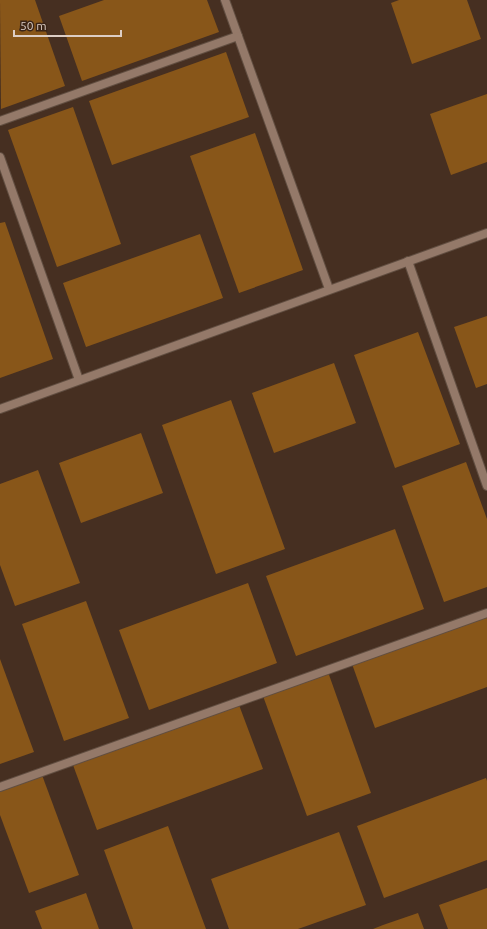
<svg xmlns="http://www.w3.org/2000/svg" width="487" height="929" font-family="Ubuntu,sans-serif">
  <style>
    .building { fill: #885619 }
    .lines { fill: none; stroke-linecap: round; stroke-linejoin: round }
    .street-casing { stroke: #614e41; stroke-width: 10 }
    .street { stroke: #947969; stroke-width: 8 }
  </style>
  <rect width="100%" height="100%" fill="#462f21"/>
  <g class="building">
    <path d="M0,0H35L65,86L1,109Z"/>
    <path d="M104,0H207L219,32L82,81L59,16Z"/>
    <path d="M399,0H467L481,39L412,64L391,3Z"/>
    <path d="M226,52L249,117L112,165L89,101Z"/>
    <path d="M487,94V162L451,175L430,114Z"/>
    <path d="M73,107L121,244L57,267L8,130Z"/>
    <path d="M255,133L303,270L239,293L190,156Z"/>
    <path d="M5,222L53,359L0,378V223Z"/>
    <path d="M200,234L223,298L86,347L63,283Z"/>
    <path d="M487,316V384L476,388L454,327Z"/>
    <path d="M418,332L460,444L395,468L354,355Z"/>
    <path d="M334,363L356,423L274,453L252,393Z"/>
    <path d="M231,400L285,549L216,574L162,425Z"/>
    <path d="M141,433L163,493L81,523L59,463Z"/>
    <path d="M466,462L487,519V587L444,602L402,486Z"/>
    <path d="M38,470L80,583L15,606L0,565V484Z"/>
    <path d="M395,529L424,609L296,656L266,576Z"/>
    <path d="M248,583L277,663L149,710L119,630Z"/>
    <path d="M86,601L129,718L64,741L22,624Z"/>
    <path d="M487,614V687L375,728L352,664Z"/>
    <path d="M0,659L34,752L0,764Z"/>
    <path d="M328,672L371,793L307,816L263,696Z"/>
    <path d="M239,705L263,769L97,830L73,765Z"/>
    <path d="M42,775L79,875L29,893L0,815V790Z"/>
    <path d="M486,778L487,781V860L384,898L357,826Z"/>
    <path d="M168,826L180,859L206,929H133L104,850Z"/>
    <path d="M339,832L366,905L298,929H229L211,879Z"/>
    <path d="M487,888V929H448L439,905Z"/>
    <path d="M86,893L99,929H42L35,911Z"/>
    <path d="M418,913L424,929H373L383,925Z"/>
  </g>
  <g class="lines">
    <g class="street-casing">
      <g id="street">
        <path d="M225,0L329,289"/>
        <path d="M0,121L238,36"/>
        <path d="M0,157L79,380"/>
        <path d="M408,261L487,486"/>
        <path d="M0,409L487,233"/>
        <path d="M0,787L487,613"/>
      </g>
    </g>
    <use href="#street" class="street"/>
  </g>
  <path d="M14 30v6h107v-6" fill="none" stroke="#ddcec5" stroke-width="2"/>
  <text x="20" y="30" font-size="12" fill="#ddcec5" stroke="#3b2517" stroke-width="3" paint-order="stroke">50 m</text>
</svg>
